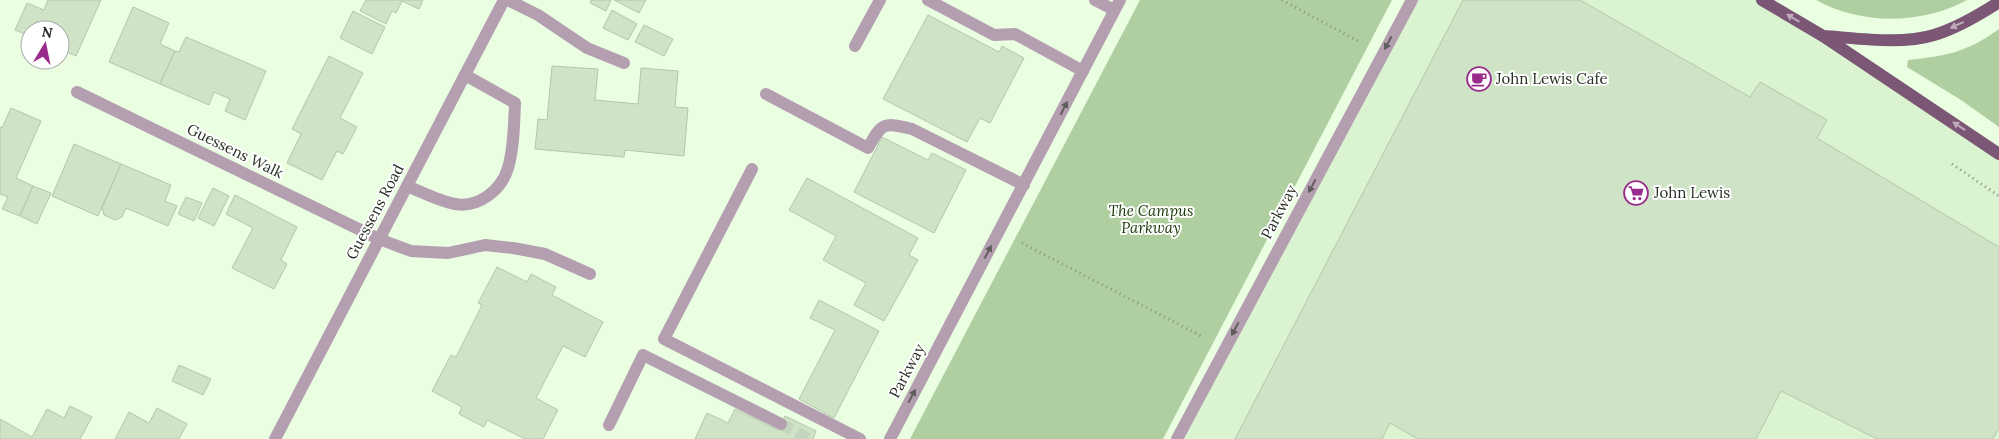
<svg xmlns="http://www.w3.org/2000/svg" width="1999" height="439" font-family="Lora,serif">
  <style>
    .built { fill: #daf3d0 }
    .green { fill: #afcfa1 }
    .building { fill: #cfe3c7; stroke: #b4c7ac }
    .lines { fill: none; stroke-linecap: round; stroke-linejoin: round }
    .minor-tunnel { stroke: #c3d5bc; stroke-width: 12; stroke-dasharray: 12 6; stroke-linecap: butt }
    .path { stroke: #859380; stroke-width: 3; stroke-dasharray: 1 4; stroke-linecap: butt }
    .minor { stroke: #b49fb0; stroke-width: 12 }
    .major { stroke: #7b5775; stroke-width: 12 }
    .oneway { fill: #bdabba }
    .oneway2 { fill: #5f5c5c }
    .labels { text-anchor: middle; stroke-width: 4; stroke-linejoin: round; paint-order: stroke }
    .poi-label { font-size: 15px; fill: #272f24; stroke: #fff; text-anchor: start }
    .street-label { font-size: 15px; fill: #272f24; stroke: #fff }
    .park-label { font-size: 15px; font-style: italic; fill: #183806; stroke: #fff }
  </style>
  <rect width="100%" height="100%" fill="#eafee2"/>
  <path class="built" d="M1412,0H1762L1999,154V439H1177Z"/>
  <g class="green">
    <path d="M1140,0H1392L1163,439H910Z"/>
    <path d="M1816,0H1967C1921,25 1861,25 1816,0Z"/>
    <path d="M1999,29V127L1961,100L1907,67L1908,60C1946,56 1968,52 1999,29Z"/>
  </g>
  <g class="building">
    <path d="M48,0H101L76,56L60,49V30H30V36L15,30L27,3L44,10Z"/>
    <path d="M366,0H423L419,9L402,1L396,13L392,11L386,24L360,11Z"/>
    <path d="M591,0H611L606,11L590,3Z"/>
    <path d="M614,0H646L639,13Z"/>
    <path d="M1463,0H1580L1750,97L1760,82L1827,120L1817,138L1999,247V428L1993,439H1877L1781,391L1756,439H1418L1390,423L1382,439H1235Z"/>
    <path d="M133,7L169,23L160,44L175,51L160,84L109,62Z"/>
    <path d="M612,10L637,24L628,40L603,28Z"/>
    <path d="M353,11L385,27L372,54L340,38Z"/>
    <path d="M928,15L999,52L1002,46L1024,58L990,123L980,118L967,142L883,99Z"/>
    <path d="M644,25L673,39L664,56L635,42Z"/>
    <path d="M186,37L266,71L245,120L225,111L230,99L214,92L209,105L160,84L175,51L179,52Z"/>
    <path d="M329,56L363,73L340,118L357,127L343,154L337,151L322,180L287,163L301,134L292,129Z"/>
    <path d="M552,66L598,69L595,100L638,104L641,68L678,71L675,107L688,108L684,156L625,150L624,157L535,149L538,119L547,120Z"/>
    <path d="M11,108L41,121L16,178L33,186L20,216L2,209L8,197L0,194V127L2,128Z"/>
    <path d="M882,137L928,160L932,153L966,170L934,233L854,192Z"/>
    <path d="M74,144L121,164L98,216L52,196Z"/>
    <path d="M121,164L171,185L165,201L177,206L168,226L126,208L122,217L115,220L104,215L102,208Z"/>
    <path d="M807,178L918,238L909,255L918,260L884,321L854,305L866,283L823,260L836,236L789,210Z"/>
    <path d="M33,186L51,193L37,224L20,216Z"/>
    <path d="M213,188L229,196L214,226L198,218Z"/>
    <path d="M235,195L297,227L281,260L287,264L274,289L232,268L253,228L226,214Z"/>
    <path d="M186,197L202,203L194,221L178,214Z"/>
    <path d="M497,267L527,282L531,274L556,287L552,295L603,322L585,357L563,346L536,398L558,410L543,439H525L487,420L484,427L459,414L462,407L432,391L451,355L456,357L482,305L478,303Z"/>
    <path d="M819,300L879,331L834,418L799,399L835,330L810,318Z"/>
    <path d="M179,365L211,379L203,395L172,381Z"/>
    <path d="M70,406L92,417L80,439H0V419L32,437L47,409L64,418Z"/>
    <path d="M157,408L187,424L179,439H115L129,412L149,423Z"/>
    <path d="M735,409L778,430L785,416L816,431L813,439H695L707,413L728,423Z"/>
  </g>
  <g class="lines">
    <path class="minor-tunnel" d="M781,424L809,439"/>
    <g class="path">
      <path d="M1282,0L1360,42"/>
      <path d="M1952,164L1999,196"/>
      <path d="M1022,243L1203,337"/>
    </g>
    <g class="minor">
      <path d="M508,0L538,15L587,48L624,63"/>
      <path d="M928,0L994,35L1015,34L1083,71"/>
      <path d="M1095,0L1114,10"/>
      <path d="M855,46L880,0"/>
      <path d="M77,92L379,239L411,251L448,253L485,245L513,248L545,254L590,274"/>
      <path d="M766,94L868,148C882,122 884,122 912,129L1024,185"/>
      <path d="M752,169L664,339L860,439"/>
      <path d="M407,186C422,192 439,201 455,204C478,208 501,191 508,168C514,148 514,124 515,103L465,75"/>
      <path d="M609,425L643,355L781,424"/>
      <path d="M275,439L504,0"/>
      <path d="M890,439L1120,0"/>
      <path d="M1177,439L1412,0"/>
    </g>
    <g class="major">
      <path d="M1762,0L1823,36L1999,154"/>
      <path d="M1823,36C1856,38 1902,45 1934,35C1957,28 1979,15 1999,2"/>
    </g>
  </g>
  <defs><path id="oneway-solid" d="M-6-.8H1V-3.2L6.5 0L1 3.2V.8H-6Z" transform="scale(1.25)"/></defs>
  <g class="oneway">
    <use href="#oneway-solid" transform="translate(1793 18) rotate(-149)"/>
    <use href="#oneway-solid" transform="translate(1957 25) rotate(155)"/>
    <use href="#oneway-solid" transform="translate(1959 126) rotate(-147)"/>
  </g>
  <g class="oneway2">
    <use href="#oneway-solid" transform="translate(1388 43) rotate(118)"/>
    <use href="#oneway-solid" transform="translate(1064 108) rotate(-63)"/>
    <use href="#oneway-solid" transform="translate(1312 186) rotate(118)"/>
    <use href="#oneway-solid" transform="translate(988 252) rotate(-62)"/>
    <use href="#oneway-solid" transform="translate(1235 329) rotate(118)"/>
    <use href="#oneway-solid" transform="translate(912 396) rotate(-62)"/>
  </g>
  <defs>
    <g id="cafe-ring" transform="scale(1.25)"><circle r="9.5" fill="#fff" stroke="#982b8c" stroke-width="1.5"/><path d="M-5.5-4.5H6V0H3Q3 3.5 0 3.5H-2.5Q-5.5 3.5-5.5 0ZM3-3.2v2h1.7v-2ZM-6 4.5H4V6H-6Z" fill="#982b8c"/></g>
    <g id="supermarket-ring" transform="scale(1.25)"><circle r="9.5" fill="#fff" stroke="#982b8c" stroke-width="1.5"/><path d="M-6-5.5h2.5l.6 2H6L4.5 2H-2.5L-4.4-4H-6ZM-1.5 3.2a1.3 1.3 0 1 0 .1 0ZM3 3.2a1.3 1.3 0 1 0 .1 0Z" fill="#982b8c"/></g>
  </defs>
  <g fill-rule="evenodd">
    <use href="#cafe-ring" x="1479" y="79"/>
    <use href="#supermarket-ring" x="1636" y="193"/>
  </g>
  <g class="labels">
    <g class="poi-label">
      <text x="1496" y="84">John Lewis Cafe</text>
      <text x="1654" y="198">John Lewis</text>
    </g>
    <g class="street-label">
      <text transform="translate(235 151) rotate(26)" y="5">Guessens Walk</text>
      <text transform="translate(375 212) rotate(-62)" y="5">Guessens Road</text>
      <text transform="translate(1279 212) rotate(-62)" y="5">Parkway</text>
      <text transform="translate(907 371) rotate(-62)" y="5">Parkway</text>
    </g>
    <g class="park-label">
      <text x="1151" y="216">The Campus<tspan x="1151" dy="17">Parkway</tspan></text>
    </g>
  </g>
  <g transform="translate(45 45) rotate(10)"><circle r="24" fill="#ffffff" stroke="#a9aca7"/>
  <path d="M0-4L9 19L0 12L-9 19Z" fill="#982b8c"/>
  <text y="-8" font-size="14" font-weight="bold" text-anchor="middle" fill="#272f24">N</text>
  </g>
</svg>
